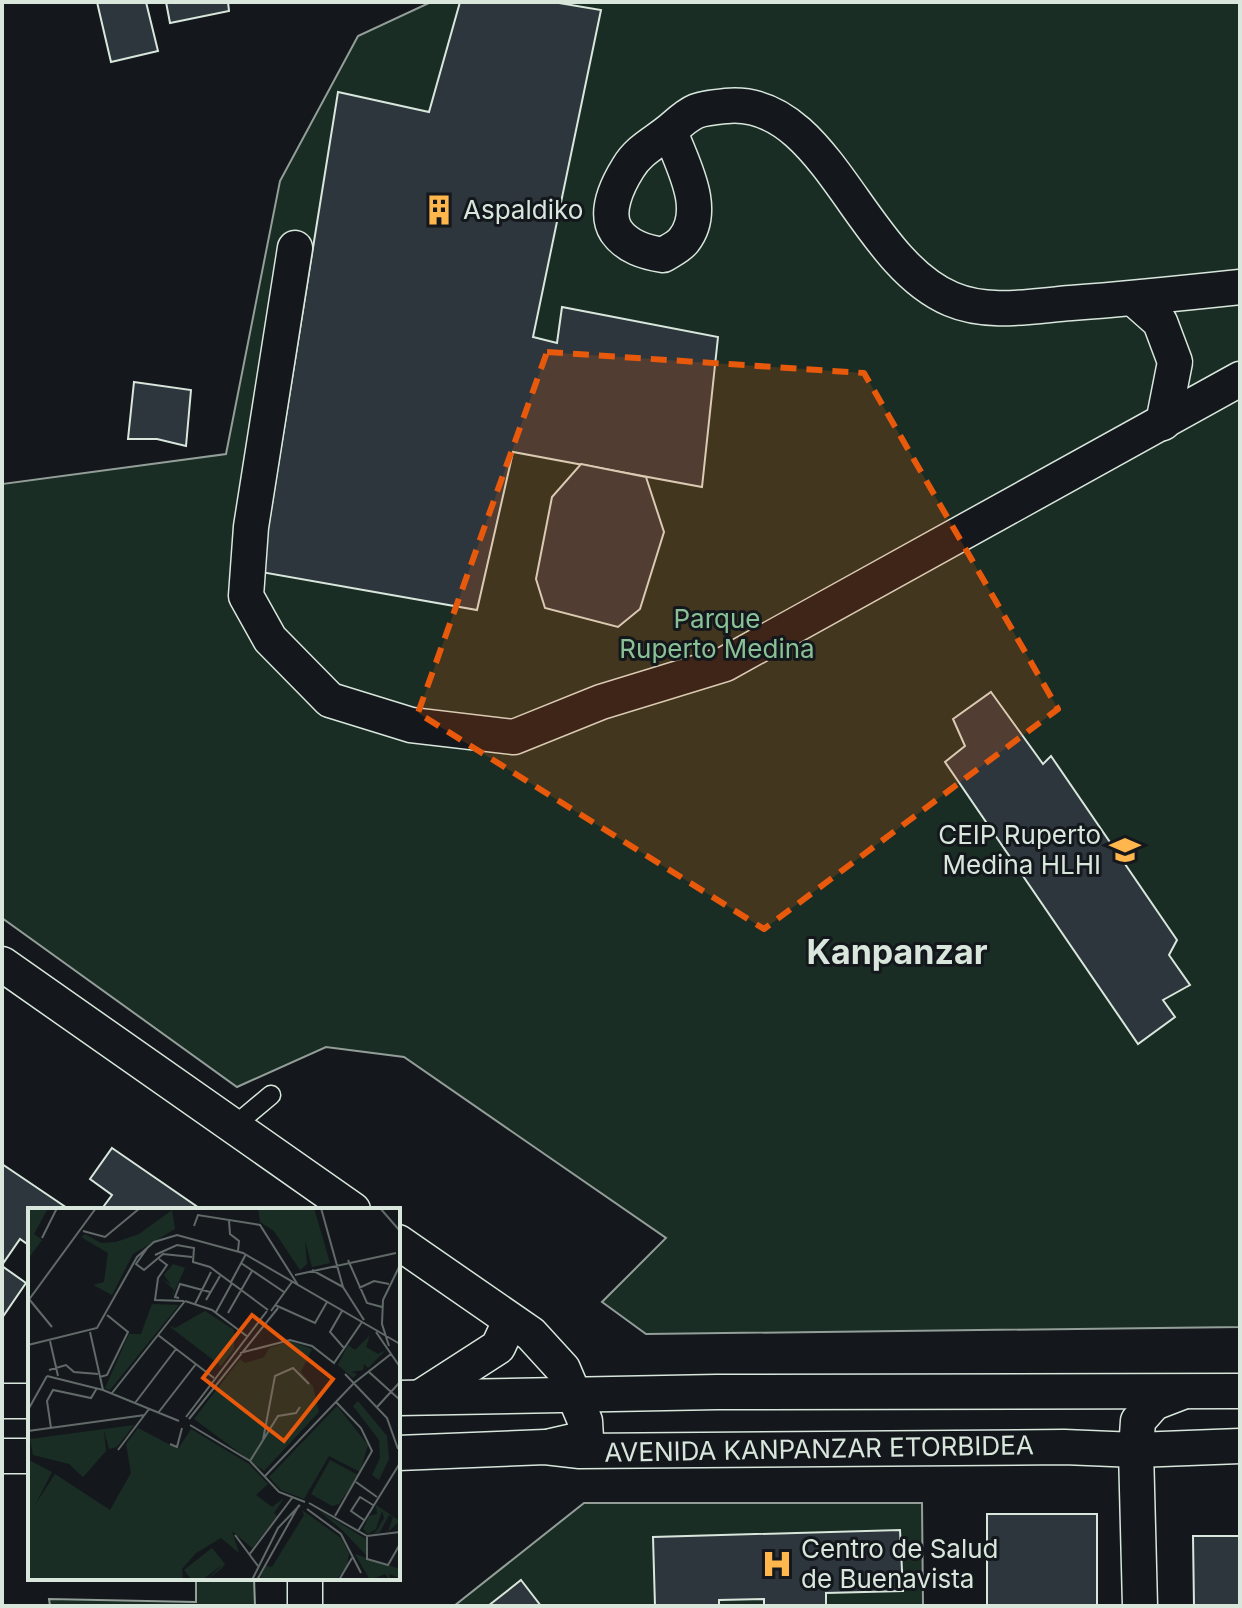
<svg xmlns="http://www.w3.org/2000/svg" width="1242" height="1608" font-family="Inter,sans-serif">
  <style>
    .green { fill: #1a2d24; stroke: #939e99; stroke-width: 2 }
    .building { fill: #2c363c; stroke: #d8e6dc; stroke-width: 2 }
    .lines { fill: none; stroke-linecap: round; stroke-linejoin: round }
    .service-casing { stroke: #d8e6dc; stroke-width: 21 }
    .minor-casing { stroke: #d8e6dc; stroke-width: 37 }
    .service { stroke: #14181c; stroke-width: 18 }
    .minor { stroke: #14181c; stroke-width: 34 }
    .marked { fill: #e8590c; fill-opacity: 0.2; stroke: #e8590c; stroke-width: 6; stroke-dasharray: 16 10; stroke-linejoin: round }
    .labels { text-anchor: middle; stroke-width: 6; stroke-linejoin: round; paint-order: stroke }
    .poi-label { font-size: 26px; fill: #d8e6dc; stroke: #14181c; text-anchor: start }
    .park-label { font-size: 26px; fill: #8ac095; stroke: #14181c }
    .street-label { font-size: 26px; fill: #d8e6dc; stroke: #14181c }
    .district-label { font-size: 34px; font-weight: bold; fill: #d8e6dc; stroke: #14181c }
    .inset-road { fill: none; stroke: #626a69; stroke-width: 2 }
    .view { fill: #e8590c; fill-opacity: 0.15; stroke: #e8590c; stroke-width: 4 }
    .inset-edge { fill: none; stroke: #d8e6dc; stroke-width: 4 }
  </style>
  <rect width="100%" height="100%" fill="#14181c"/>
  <g class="green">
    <path d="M431,2H1240V1327L646,1334L602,1302L666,1238L404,1057L326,1047L237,1087L2,918V484L226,454L280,181L358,36Z"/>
    <path d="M584,1503H922L923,1606H454Z"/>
    <path d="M196,1578H254L255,1606H50L49,1599L196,1602Z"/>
  </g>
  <g class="building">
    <path d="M97,2H146L158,51L111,62Z"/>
    <path d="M166,2H228L229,11L170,23Z"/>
    <path d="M460,2H553L601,10L533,337L557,343L562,307L718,337L702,487L513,452L477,610L261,572L338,92L429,112Z"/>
    <path d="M134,382L191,390L186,446L157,439H128Z"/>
    <path d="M581,464L646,477L664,532L640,609L618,627L545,608L536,579L552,497Z"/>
    <path d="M991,692L1043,764L1051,756L1177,940L1169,955L1190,985L1163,1000L1175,1017L1138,1044L945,762L965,746L953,719Z"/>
    <path d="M112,1148L202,1210H101L112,1195L90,1179Z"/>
    <path d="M2,1164L70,1210H30V1246L20,1239L2,1265Z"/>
    <path d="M2,1266L26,1283L2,1318Z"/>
    <rect x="987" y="1514" width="110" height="92"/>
    <path d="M900,1530L903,1591L826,1593V1606H764V1599L719,1600V1606H655L653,1537Z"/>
    <path d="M1193,1536H1240V1606H1194Z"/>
    <path d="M521,1580L541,1606H488Z"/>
  </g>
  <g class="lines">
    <g class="service-casing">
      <path id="service" d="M234,1126L271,1095"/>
    </g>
    <g class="minor-casing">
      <g id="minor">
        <path d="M670,131C681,163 709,208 684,240C679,247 669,251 663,255C645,252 627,247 616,231C604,212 618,184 628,168C639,149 657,142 673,128C694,109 697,109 726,106C827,96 859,260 951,299C988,315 1032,306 1071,303C1127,299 1184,293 1240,287"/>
        <path d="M295,248L251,527L246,596L270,639L330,700L411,725L514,737L601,702L725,664L1240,379"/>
        <path d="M1134,299L1160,322L1175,362L1163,423"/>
        <path d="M2,964L353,1210"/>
        <path d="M398,1242L531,1334L563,1369L585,1421L586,1438L551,1446"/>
        <path d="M422,1396L498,1347L510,1321"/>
        <path d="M398,1398L717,1392L1240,1391"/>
        <path d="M2,1401H30"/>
        <path d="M398,1453L545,1447L580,1451L1064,1447L1136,1450L1240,1446"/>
        <path d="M2,1456H30"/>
        <path d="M305,1578V1606"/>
        <path d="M1140,1606L1136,1450L1138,1421L1154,1403L1180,1393"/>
      </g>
    </g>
    <use href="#service" class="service"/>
    <use href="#minor" class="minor"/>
  </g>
  <path class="marked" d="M547,352L864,373L1058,709L764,929L418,713Z"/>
  <defs>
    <g id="building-bare" transform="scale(2.4)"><path d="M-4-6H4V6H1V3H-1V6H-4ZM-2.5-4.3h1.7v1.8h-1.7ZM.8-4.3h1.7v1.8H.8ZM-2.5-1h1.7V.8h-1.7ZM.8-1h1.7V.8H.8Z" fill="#ffb74d" stroke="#14181c" stroke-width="2.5" paint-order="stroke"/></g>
    <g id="school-bare" transform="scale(2.4)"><path d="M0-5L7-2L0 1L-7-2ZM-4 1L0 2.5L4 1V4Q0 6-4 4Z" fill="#ffb74d" stroke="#14181c" stroke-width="2.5" paint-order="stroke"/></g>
    <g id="hospital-bare" transform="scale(2.4)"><path d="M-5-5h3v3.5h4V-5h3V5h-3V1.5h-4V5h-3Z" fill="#ffb74d" stroke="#14181c" stroke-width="2.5" paint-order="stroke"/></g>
  </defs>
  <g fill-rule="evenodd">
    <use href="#building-bare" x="439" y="210"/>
    <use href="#school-bare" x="1125" y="850"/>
    <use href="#hospital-bare" x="777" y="1564"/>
  </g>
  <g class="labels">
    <g class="poi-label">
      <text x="463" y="219">Aspaldiko</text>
      <text x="1101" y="844" text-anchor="end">CEIP Ruperto<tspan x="1101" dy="30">Medina HLHI</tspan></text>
      <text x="801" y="1558">Centro de Salud<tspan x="801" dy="30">de Buenavista</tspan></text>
    </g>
    <g class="park-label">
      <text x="717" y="628">Parque<tspan x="717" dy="30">Ruperto Medina</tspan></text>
    </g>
    <g class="street-label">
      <text transform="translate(819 1449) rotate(-1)" y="9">AVENIDA KANPANZAR ETORBIDEA</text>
    </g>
    <g class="district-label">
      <text x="897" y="964">Kanpanzar</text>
    </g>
  </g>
  <g transform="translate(28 1208)">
    <rect width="372" height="372" fill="#14181c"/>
    <path d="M0,0H20L6,26L14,32L0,51ZM230,0H286L302,55L284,59L277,32L279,56L272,62L246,23L232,14ZM144,2L147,21L105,46L84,87L65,77L76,74L80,45L53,29L57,26L73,35L88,34L111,26ZM145,56L157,60L144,89L146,82L134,71L143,77L136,67ZM124,96L151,97L82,182L77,180L101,126H113ZM177,103L206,122V141L193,158L141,118L147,120ZM342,127L338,139L350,146L358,142L340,160L336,156L335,162L323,164L329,166L325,170L310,157L320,137L327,142ZM262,133L284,141L273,164L285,178L291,204L236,263L166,211L212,151L217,155L236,149L241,140ZM330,193L359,228L361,251L351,272L344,267L352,250L351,232L325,198ZM309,198L340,237L332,264L301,248L276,291L253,282L241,269ZM106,217L89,239L81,241L76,222L78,243L55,269L41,256L5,247L2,231ZM110,220L150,241L163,221L221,256L240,276L228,287L244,299L256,290L246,305L249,308L224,340L204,323L211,345L193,330L168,345L154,361L155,372H0L1,252L24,264L7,297L27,266L82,302L103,265L98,236ZM302,252L330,267L311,296L304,298L283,286ZM348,297L372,313L360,324L365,309L361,307L352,324L345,326L349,322L356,310L354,303L348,321L340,326L335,321L341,308L349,306ZM274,302L313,330L321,345L319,358L308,372H231L238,358L244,359L276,307ZM290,302L338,331V347L312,320ZM184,340L197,356L194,360L179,372L194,357L174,372H164L156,362ZM327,346L372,361V370L361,366L362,372L357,366L342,372Z" fill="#1a2d24"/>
    <path class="inset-road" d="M293,0L315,79L336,112M352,0L372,23M201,13L202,26L211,33L210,43M166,18L170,7L232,17L270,77M55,23L77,29L112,0M14,30L29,0M120,39L108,56L116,62L135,46L164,49M127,47L149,37L166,40L165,54L182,59L240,102M131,51L139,57L130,70L127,92L156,93M320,52L339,95L354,99M213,55L256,84M284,62L315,79M267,67L368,45M203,74L218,46M331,80L346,73L361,76M151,90L147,89L152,76L182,84M1,91L24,119M178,92L192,68M0,93L68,0M157,93L184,102L220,129M167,96L183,64M247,97L287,115L299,94M243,103L264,74M314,103L302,124L316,140M188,104L204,75M200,105L224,63M62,124L75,182M348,124L372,159M130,127L186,170M22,133L30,168M0,137L69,120L109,49L126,34L149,27L215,45L372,136M361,138L354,116L355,92L372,57M212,145L262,132L284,138L306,155L334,114M21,162L38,157L46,164L70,166M341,164L372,192M317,166L359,210L370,241M19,168L75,182L151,213M72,169L79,167L100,124L79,107M84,185L157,93M107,195L148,141M349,199L372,174M0,202L19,168M130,205L168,156M158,209L239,103M161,211L250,100M162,217L222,253L251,284L277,294M23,220L19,193L25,182L63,190L69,180M0,223L117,207M235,232L247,168L265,160L281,176M142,236L149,239L154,220M90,242L121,201M222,253L250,208L268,205L272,199M237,268L326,175L363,146M328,274L349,289M281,295L339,328L372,324M279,301L313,326L333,365M307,308L344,243L333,220L308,194M336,312L323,303L332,289L345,297M330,323L372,255M207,327L230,358M339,328V351L360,357L372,336M221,347L264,290M224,372L250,320L272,297M229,372L271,297M311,372L324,350"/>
    <path class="view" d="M224,107L305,171L256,233L175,170Z"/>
    <rect width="372" height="372" class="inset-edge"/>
  </g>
  <rect width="1242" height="1608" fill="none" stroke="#d8e6dc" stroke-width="8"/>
</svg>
